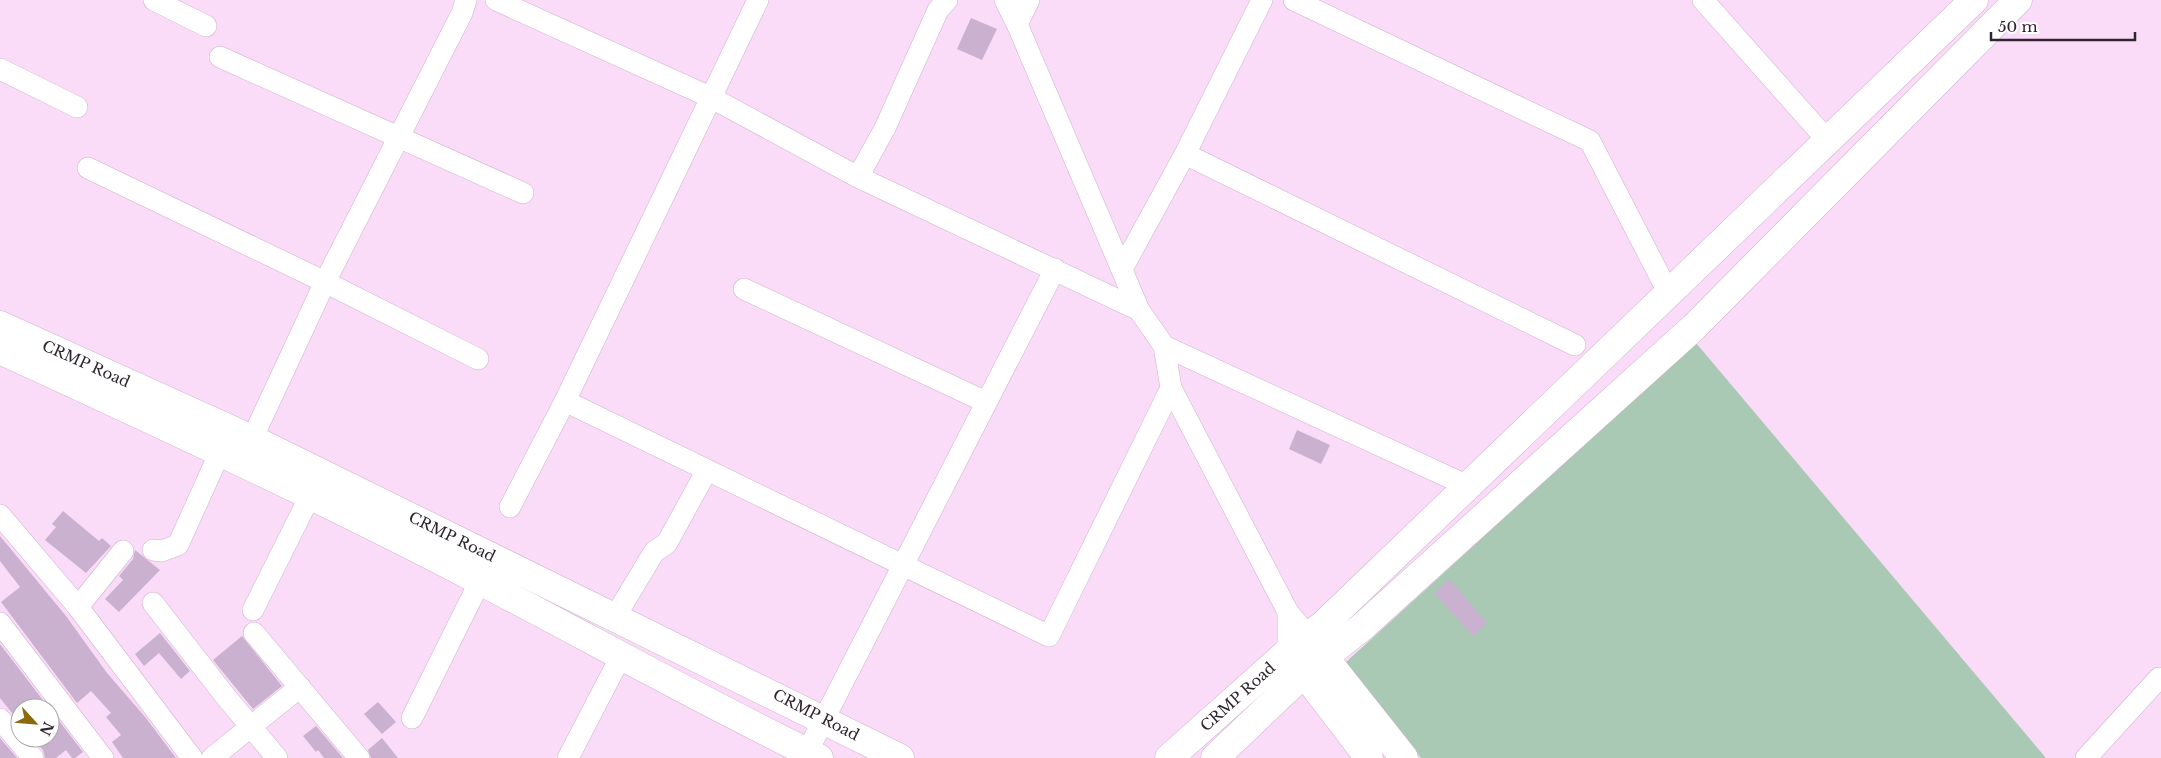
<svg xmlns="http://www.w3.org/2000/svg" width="2161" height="758" font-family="'Libre Baskerville',serif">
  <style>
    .green { fill: #a9c9b4 }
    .building { fill: #c9b1cf }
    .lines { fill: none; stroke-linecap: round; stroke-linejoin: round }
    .street-casing { stroke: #ceb1cc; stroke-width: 22 }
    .secondary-casing { stroke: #ceb1cc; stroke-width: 29 }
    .street { stroke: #fff; stroke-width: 21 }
    .secondary { stroke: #fff; stroke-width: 28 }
    .labels { text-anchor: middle; stroke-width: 4; stroke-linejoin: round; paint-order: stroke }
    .street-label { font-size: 15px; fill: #30252f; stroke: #fff }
  </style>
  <rect width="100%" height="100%" fill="#fadcf8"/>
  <path class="green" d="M1696,343L2046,758H1421L1345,663Z"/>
  <g class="building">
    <path d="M971,18L997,29L982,60L957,49Z"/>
    <path d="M1297,430L1330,445L1321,464L1289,449Z"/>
    <path d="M63,511L99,541L102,538L111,546L86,573L45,540L56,527L52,524Z"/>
    <path d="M0,536L66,616L107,673L146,718L176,758H123L112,742L121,735L106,717L111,713L91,691L77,703L1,602L20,587L0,561Z"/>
    <path d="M135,550L160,570L119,612L105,599L123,580L119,576L133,559Z"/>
    <path d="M1449,579L1487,623L1473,636L1434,593Z"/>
    <path d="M160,633L190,671L181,679L159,653L144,666L135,654Z"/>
    <path d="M242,636L282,686L253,709L213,660Z"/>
    <path d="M0,644L49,708H20V723L0,698Z"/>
    <path d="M378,702L396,722L382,734L364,714Z"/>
    <path d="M50,709L83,752L75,758H72L66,750L56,758H45L43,750L32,738H50Z"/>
    <path d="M316,726L343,758H324L318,750L316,752L303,736Z"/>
    <path d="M0,738L17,758H0Z"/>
    <path d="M382,738L398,758H371L368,750Z"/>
  </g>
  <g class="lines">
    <g class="street-casing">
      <g id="street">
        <path d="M154,0L206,26"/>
        <path d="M496,0L710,97L858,177L1139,310"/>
        <path d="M1005,0L1017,24L1139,310L1164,346L1171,388L1288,612"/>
        <path d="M1294,0L1590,141L1669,294"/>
        <path d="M1703,0L1828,141"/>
        <path d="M1017,24L1029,0"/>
        <path d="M220,57L523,193"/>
        <path d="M0,69L77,107"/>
        <path d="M1185,154L1575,345"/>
        <path d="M88,168L325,282L478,359"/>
        <path d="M858,177L885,128L938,10L947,0"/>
        <path d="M1122,269L1185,154L1262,0"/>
        <path d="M744,289L986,402"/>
        <path d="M1164,346L1468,486"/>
        <path d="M565,401L1049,636L1171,388"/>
        <path d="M252,439L325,282L462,13L466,0"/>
        <path d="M510,507L565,401L758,0"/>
        <path d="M0,515L78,607L192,758"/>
        <path d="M153,550L162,551L178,545L220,452"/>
        <path d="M153,603L226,697L277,758"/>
        <path d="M78,607L123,551"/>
        <path d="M253,610L310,496"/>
        <path d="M615,617L654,552L667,543L707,470"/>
        <path d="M0,623L103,758"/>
        <path d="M254,633L359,758"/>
        <path d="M1288,652V612L1308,636"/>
        <path d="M412,718L480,581"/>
        <path d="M0,719L33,758"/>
        <path d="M212,758L300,687"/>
        <path d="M568,758L621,656"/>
        <path d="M804,758L1055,269"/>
        <path d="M2086,758L2159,678"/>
      </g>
    </g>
    <g class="secondary-casing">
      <g id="secondary">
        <path d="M0,325L252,439L900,758"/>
        <path d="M0,350C161,424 323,499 480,581C593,640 704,702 819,758"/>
        <path d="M1313,643L1404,758"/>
        <path d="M1294,660L1369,758"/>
        <path d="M1169,758L1288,652L1324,624L1974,0"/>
        <path d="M1215,758L1303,674L1361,628L1694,327L2018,0"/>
      </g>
    </g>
    <use href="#street" class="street"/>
    <use href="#secondary" class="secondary"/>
  </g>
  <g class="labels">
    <g class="street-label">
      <text transform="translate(86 364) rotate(24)" y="5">CRMP Road</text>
      <text transform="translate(452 537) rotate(26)" y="5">CRMP Road</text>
      <text transform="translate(1238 697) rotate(-42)" y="5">CRMP Road</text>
      <text transform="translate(816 715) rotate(27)" y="5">CRMP Road</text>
    </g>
  </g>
  <g transform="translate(35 723) rotate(116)"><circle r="24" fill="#ffffff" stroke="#aca8ac"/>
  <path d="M0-4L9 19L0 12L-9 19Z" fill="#8c690a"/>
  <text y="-8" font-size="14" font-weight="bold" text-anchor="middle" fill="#30252f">N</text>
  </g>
  <path d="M1991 32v8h144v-8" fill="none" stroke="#30252f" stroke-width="2.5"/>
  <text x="1998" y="32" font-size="15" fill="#30252f" stroke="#ffffff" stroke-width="4" paint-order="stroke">50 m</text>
</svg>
